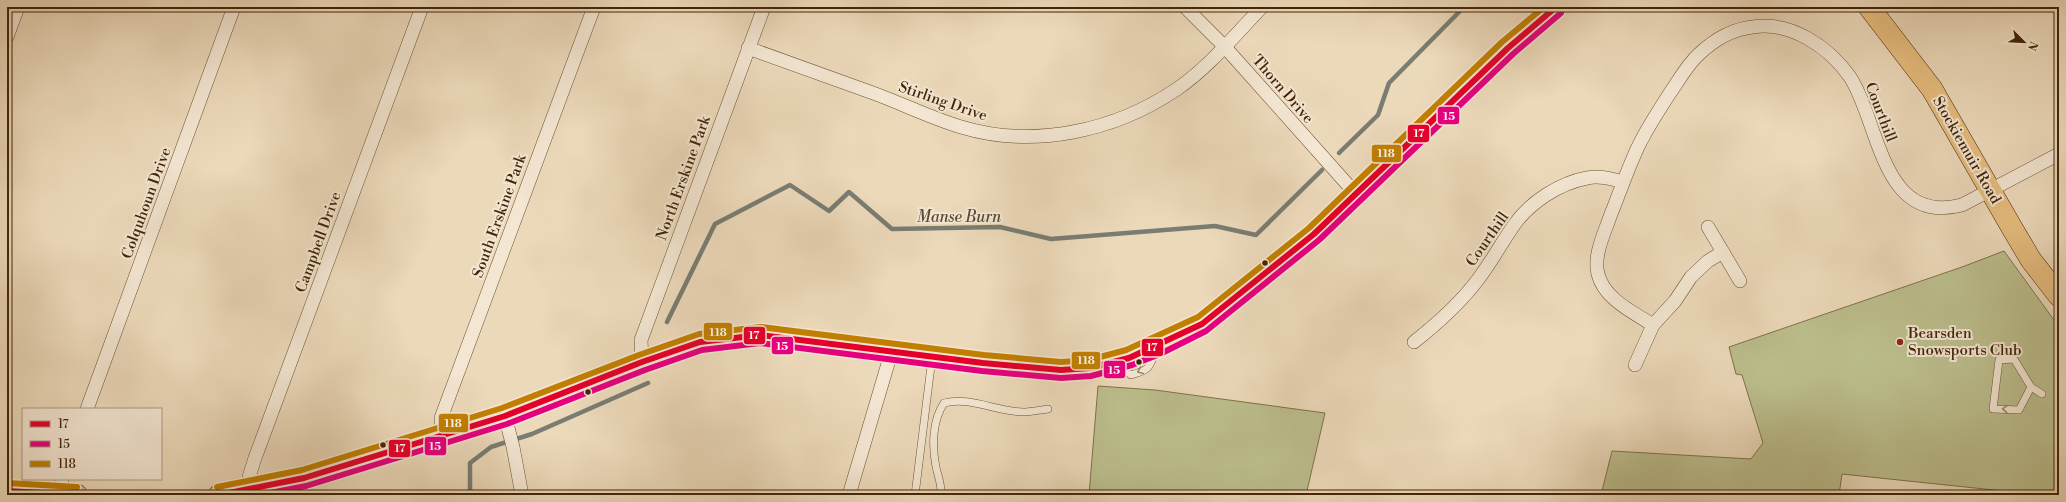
<svg xmlns="http://www.w3.org/2000/svg" width="2066" height="502" font-family="'Libre Bodoni',serif">
  <style>
    .green { fill: #bcbe8d; stroke: #7f724a }
    .lines { fill: none; stroke-linecap: round; stroke-linejoin: round }
    .stream { stroke: #797d73; stroke-width: 4.5 }
    .lane-casing { stroke: #6c5234; stroke-width: 8 }
    .street-casing { stroke: #6c5234; stroke-width: 14 }
    .primary-casing { stroke: #422508; stroke-width: 22 }
    .lane { stroke: #f3e6d2; stroke-width: 7 }
    .street { stroke: #f3e6d2; stroke-width: 13 }
    .primary { stroke: #e6bc7d; stroke-width: 21 }
    .bus-1-casing { stroke: #f3e6d2; stroke-width: 9 }
    .bus-2-casing { stroke: #f3e6d2; stroke-width: 9 }
    .bus-3-casing { stroke: #f3e6d2; stroke-width: 9 }
    .bus-1 { stroke: #e4002b; stroke-width: 6 }
    .bus-2 { stroke: #e6007e; stroke-width: 6 }
    .bus-3 { stroke: #c17f02; stroke-width: 6 }
    .oneway { stroke: #9a866d }
    .bus-dot { fill: #422508; stroke: #f3e6d2; stroke-width: 1.5 }
    .poi-dot { fill: #8f2418; stroke: #f3e6d2; stroke-width: 1.5 }
    .labels { text-anchor: middle; stroke-width: 4; stroke-linejoin: round; paint-order: stroke }
    .street-label { font-size: 15px; fill: #422508; stroke: #f3e6d2 }
    .poi-label { font-size: 15px; fill: #422508; stroke: #f3e6d2; text-anchor: start }
    .water-label { font-size: 16px; font-style: italic; fill: #594a35; stroke: #f3e6d2 }
    .line-badge { stroke: #f3e6d2; stroke-width: 1.5 }
    .badge-label { font-size: 11px; text-anchor: middle; font-weight: bold; fill: #fff }
  </style>
  <rect width="100%" height="100%" fill="#ecd9ba"/>
  <filter id="stains"><feTurbulence type="fractalNoise" baseFrequency=".005" numOctaves="4"/><feColorMatrix values="0 0 0 0 .2 0 0 0 0 .09 0 0 0 0 .02 0 0 0 .5 -.17"/></filter>
  <radialGradient id="worn" r=".72"><stop offset=".6" stop-color="#630" stop-opacity="0"/><stop offset="1" stop-color="#630" stop-opacity=".3"/></radialGradient>
  <g class="green">
    <path d="M2004,251L2059,327V495H2041L1842,474L1839,495H1601L1612,451L1751,459L1763,443L1742,375L1736,374L1729,347L1962,267Z"/>
    <path d="M1098,386L1155,390L1325,413L1306,495H1089Z"/>
  </g>
  <g class="lines">
    <g class="stream">
      <path d="M1339,153L1378,115L1389,83L1464,7"/>
      <path d="M667,322L715,224L790,185L829,211L849,192L892,229L1000,227L1051,239L1215,226L1256,235L1322,170"/>
      <path d="M470,495V463L491,447L532,434L648,383"/>
    </g>
    <g class="lane-casing">
      <g id="lane">
        <path d="M1118,365L1131,375C1148,370 1150,369 1155,351"/>
        <path d="M2031,387L2019,410L1993,409L1999,360L2014,359L2031,387L2042,394"/>
        <path d="M915,495L932,358"/>
        <path d="M941,495C942,486 938,476 936,467C932,447 932,421 944,403C970,396 997,412 1023,412C1031,412 1040,410 1048,409"/>
      </g>
    </g>
    <g class="street-casing">
      <g id="street">
        <path d="M1185,7L1224,46L1356,194"/>
        <path d="M7,37L18,7"/>
        <path d="M748,48C790,63 832,78 873,93C903,104 931,118 961,127C1034,149 1115,131 1177,89C1209,67 1235,35 1262,7"/>
        <path d="M1708,227L1740,281"/>
        <path d="M1653,325C1633,312 1604,299 1598,274C1593,255 1605,232 1611,214C1620,192 1628,168 1638,147C1647,128 1659,110 1670,93C1679,80 1687,65 1699,54C1714,40 1732,29 1753,27C1772,24 1791,29 1807,38C1823,47 1839,61 1850,77C1880,123 1881,226 1962,205L2059,154"/>
        <path d="M1414,342C1438,323 1461,303 1479,278C1492,261 1502,242 1514,225C1530,202 1560,183 1587,178C1599,175 1612,179 1623,182"/>
        <path d="M642,362L641,340L764,7"/>
        <path d="M1635,365L1653,325L1675,301L1691,277L1708,261L1723,252"/>
        <path d="M87,409L234,7"/>
        <path d="M505,416L513,447L522,495"/>
        <path d="M442,436L441,418L594,7"/>
        <path d="M250,490L249,477L255,458L422,7"/>
        <path d="M60,494L62,479"/>
        <path d="M849,495L892,350"/>
      </g>
    </g>
    <g class="primary-casing">
      <g id="primary">
        <path d="M1869,7L1932,89L2012,228L2031,260L2059,296"/>
        <path d="M7,491L77,495"/>
        <path d="M219,495L304,478L442,436L505,416L642,362L700,342L760,335L983,363L1061,370L1090,368L1129,358L1156,347L1202,324L1314,234L1508,48L1556,7"/>
      </g>
    </g>
    <use href="#lane" class="lane"/>
    <use href="#street" class="street"/>
    <use href="#primary" class="primary"/>
    <g class="bus-1-casing">
      <g id="bus-1">
        <path d="M7,491L77,495"/>
        <path d="M219,495L304,478L505,416L642,362L700,342L760,335L983,363L1061,370L1090,368L1129,358L1202,324L1314,234L1508,48L1556,7"/>
      </g>
    </g>
    <g class="bus-2-casing">
      <path id="bus-2" d="M260,495L306,486L507,424L645,370L702,350L760,343L982,371L1061,378L1091,376L1132,365L1160,354L1206,331L1319,240L1513,54L1561,13"/>
    </g>
    <g class="bus-3-casing">
      <g id="bus-3">
        <path d="M7,483L77,487"/>
        <path d="M217,487L302,470L502,408L639,355L699,334L761,327L984,355L1061,362L1089,360L1126,350L1198,317L1309,228L1502,42L1544,7"/>
      </g>
    </g>
    <use href="#bus-1" class="bus-1"/>
    <use href="#bus-2" class="bus-2"/>
    <use href="#bus-3" class="bus-3"/>
  </g>
  <defs><path id="oneway-chevron" d="M-2-3.5L2.5 0L-2 3.5" fill="none" stroke-width="1.6" stroke-linecap="round" stroke-linejoin="round"/></defs>
  <g class="oneway">
    <use href="#oneway-chevron" transform="translate(1140 371) rotate(158)"/>
    <use href="#oneway-chevron" transform="translate(2005 409) rotate(-177)"/>
  </g>
  <g class="bus-dot">
    <circle cx="1265" cy="263" r="3.5"/>
    <circle cx="1139" cy="362" r="3.5"/>
    <circle cx="588" cy="392" r="3.5"/>
    <circle cx="383" cy="445" r="3.5"/>
  </g>
  <circle class="poi-dot" cx="1900" cy="342" r="4"/>
  <g class="labels">
    <g class="street-label">
      <text transform="translate(1283 89) rotate(49)" y="5">Thorn Drive</text>
      <text transform="translate(943 101) rotate(19)" y="5">Stirling Drive</text>
      <text transform="translate(1881 112) rotate(69)" y="5">Courthill</text>
      <text transform="translate(1967 150) rotate(60)" y="5">Stockiemuir Road</text>
      <text transform="translate(683 178) rotate(-70)" y="5">North Erskine Park</text>
      <text transform="translate(146 203) rotate(-70)" y="5">Colquhoun Drive</text>
      <text transform="translate(499 216) rotate(-70)" y="5">South Erskine Park</text>
      <text transform="translate(1487 239) rotate(-55)" y="5">Courthill</text>
      <text transform="translate(318 242) rotate(-70)" y="5">Campbell Drive</text>
    </g>
    <g class="poi-label">
      <text x="1908" y="338">Bearsden<tspan x="1908" dy="17">Snowsports Club</tspan></text>
    </g>
    <g class="water-label">
      <text x="959" y="222">Manse Burn</text>
    </g>
  </g>
  <g class="line-badge">
    <rect x="1437" y="106" width="23" height="19" rx="4" fill="#e6007e"/>
    <rect x="1407" y="124" width="23" height="19" rx="4" fill="#e4002b"/>
    <rect x="1371" y="144" width="31" height="19" rx="4" fill="#c17f02"/>
    <rect x="703" y="322" width="30" height="19" rx="4" fill="#c17f02"/>
    <rect x="743" y="326" width="23" height="19" rx="4" fill="#e4002b"/>
    <rect x="771" y="336" width="23" height="19" rx="4" fill="#e6007e"/>
    <rect x="1141" y="338" width="23" height="19" rx="4" fill="#e4002b"/>
    <rect x="1071" y="351" width="30" height="19" rx="4" fill="#c17f02"/>
    <rect x="1103" y="360" width="23" height="19" rx="4" fill="#e6007e"/>
    <rect x="438" y="413" width="31" height="20" rx="4" fill="#c17f02"/>
    <rect x="424" y="436" width="23" height="20" rx="4" fill="#e6007e"/>
    <rect x="388" y="439" width="23" height="19" rx="4" fill="#e4002b"/>
  </g>
  <g class="badge-label">
    <text x="1449" y="120">15</text>
    <text x="1419" y="137">17</text>
    <text x="1386" y="157">118</text>
    <text x="718" y="336">118</text>
    <text x="754" y="339">17</text>
    <text x="782" y="350">15</text>
    <text x="1152" y="351">17</text>
    <text x="1086" y="364">118</text>
    <text x="1114" y="374">15</text>
    <text x="453" y="427">118</text>
    <text x="435" y="450">15</text>
    <text x="400" y="452">17</text>
  </g>
  <rect width="2066" height="502" fill="none" stroke="#ecd9ba" stroke-width="24"/>
  <rect x="8" y="8" width="2050" height="486" fill="none" stroke="#422508" stroke-width="2"/>
  <rect x="12" y="12" width="2042" height="478" fill="none" stroke="#422508"/>
  <rect x="22" y="408" width="140" height="72" fill="#f3e6d2" stroke="#ac9981"/>
  <rect x="30" y="421" width="20" height="6" fill="#e4002b" stroke="#ac9981"/>
  <text x="58" y="428" font-size="12" fill="#422508">17</text>
  <rect x="30" y="441" width="20" height="6" fill="#e6007e" stroke="#ac9981"/>
  <text x="58" y="448" font-size="12" fill="#422508">15</text>
  <rect x="30" y="461" width="20" height="6" fill="#c17f02" stroke="#ac9981"/>
  <text x="58" y="468" font-size="12" fill="#422508">118</text>
  <g transform="translate(2024 42) rotate(114)" stroke="#f3e6d2" stroke-width="3" paint-order="stroke">
  <path d="M0-3L7 15L0 10L-7 15Z" fill="#422508"/>
  <text y="-6" font-size="11" font-weight="bold" text-anchor="middle" fill="#422508">N</text>
  </g>
  <rect width="100%" height="100%" filter="url(#stains)"/>
  <rect width="100%" height="100%" fill="url(#worn)"/>
</svg>
